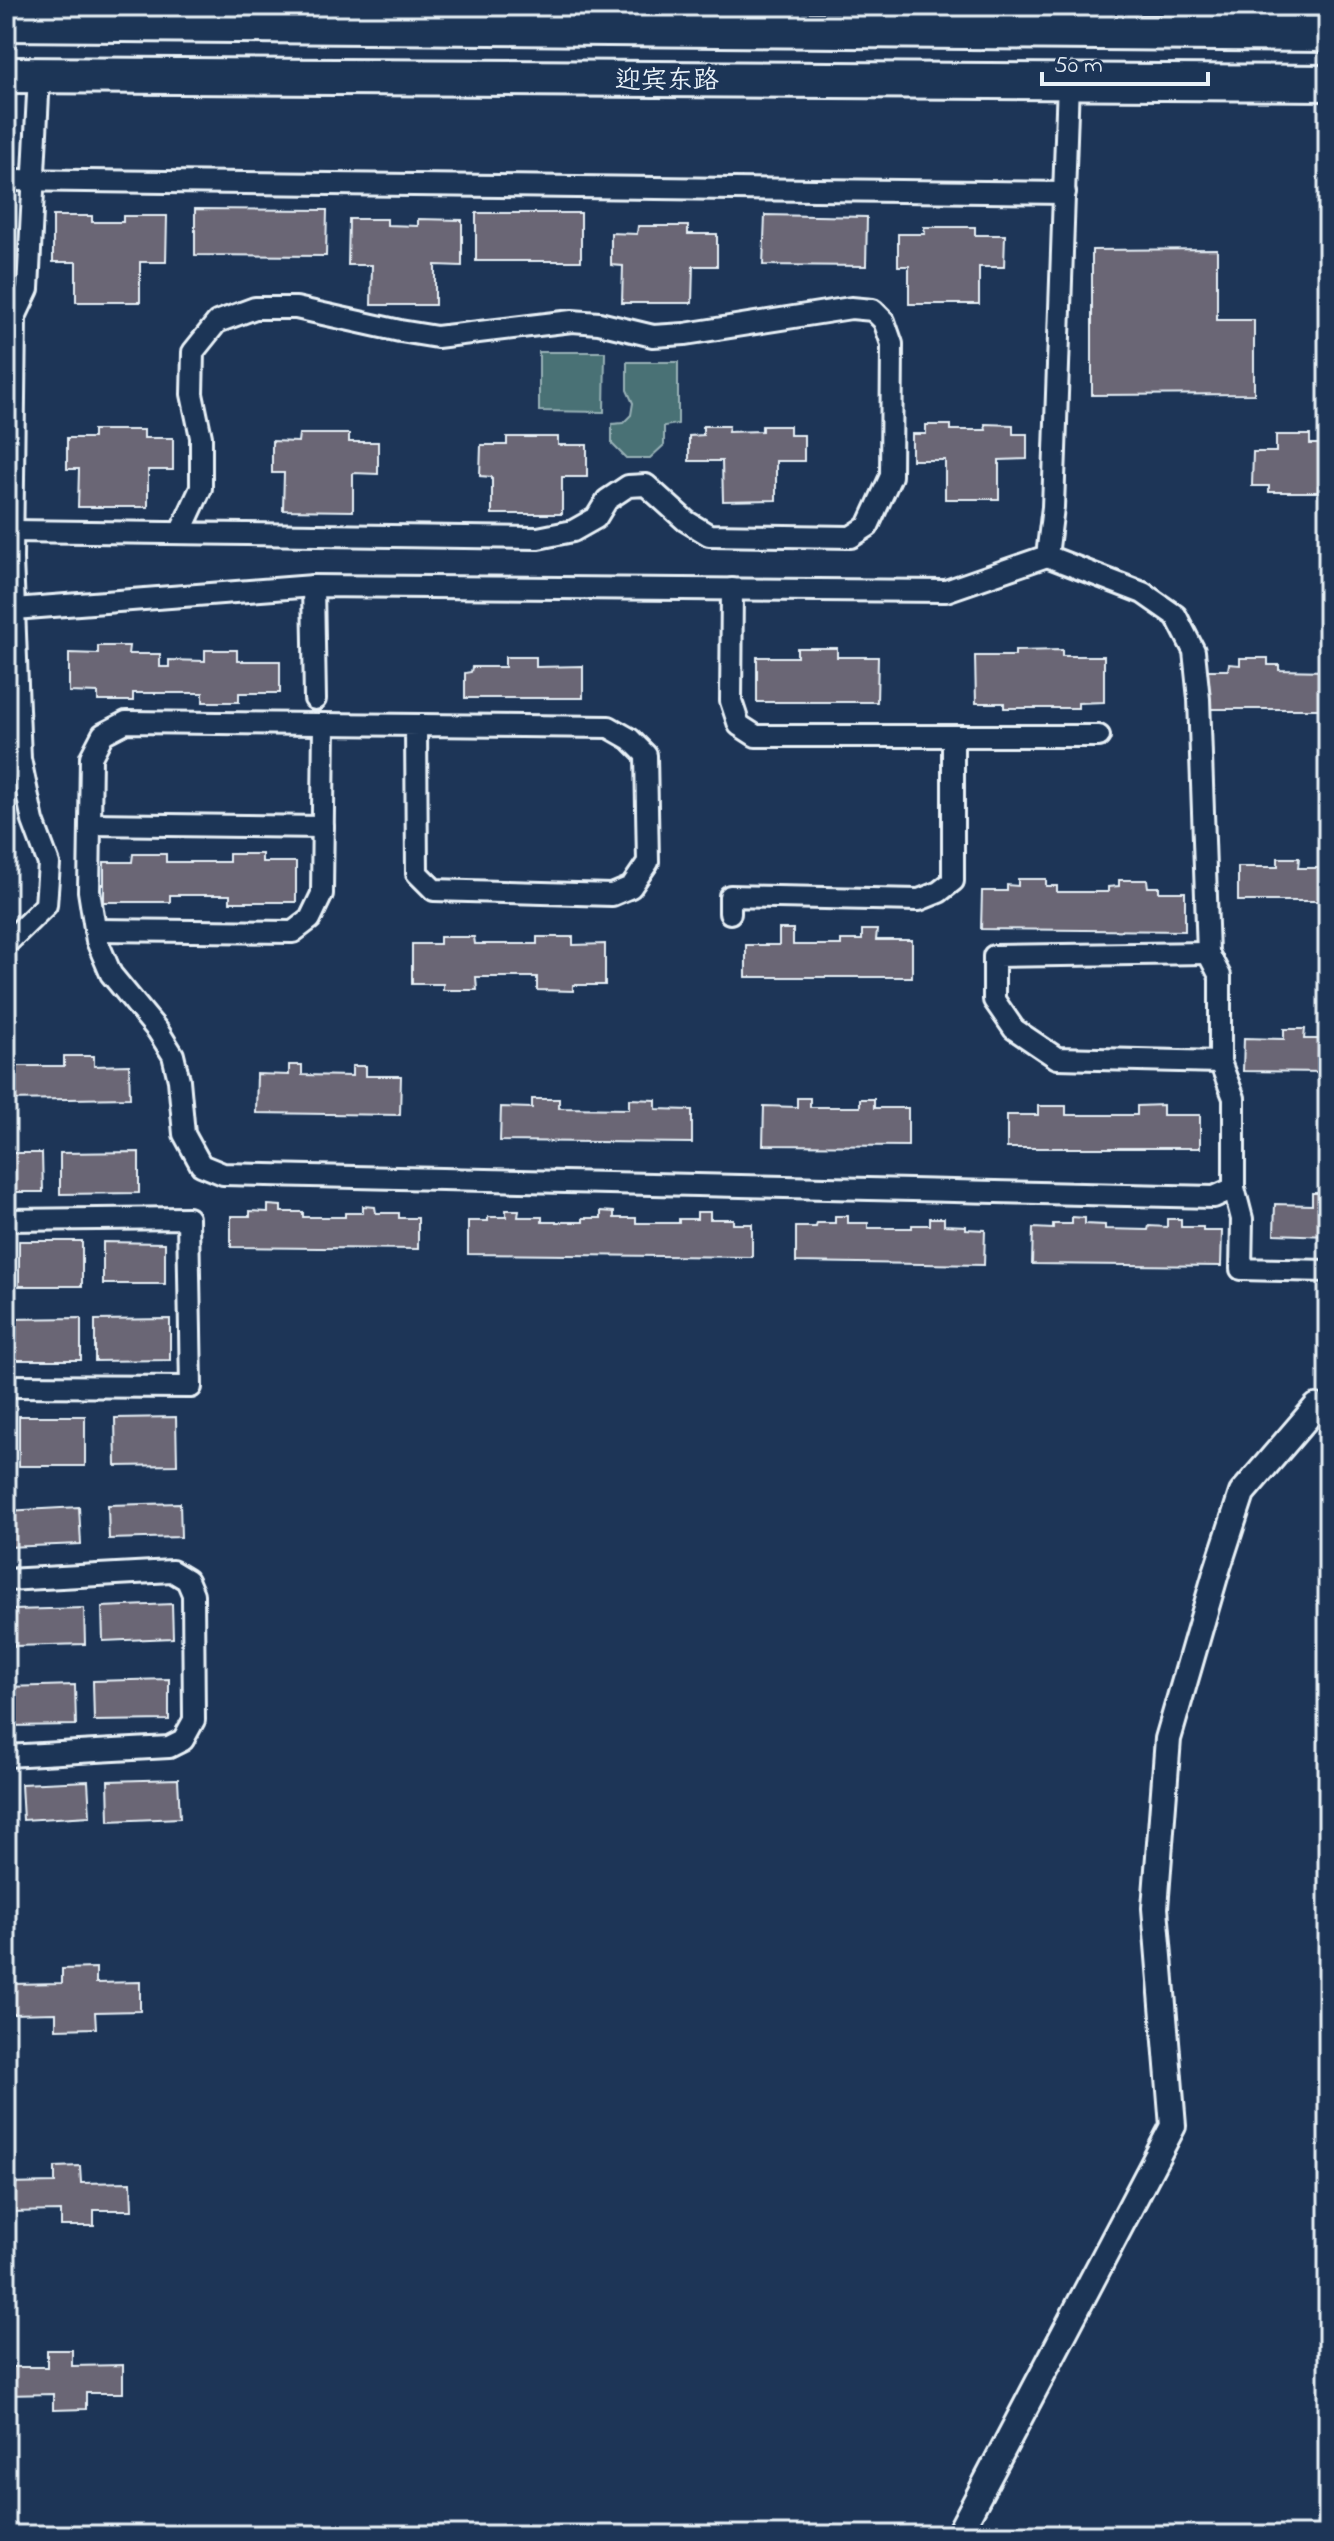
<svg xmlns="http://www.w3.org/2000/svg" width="1334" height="2541" font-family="'Indie Flower','LXGW WenKai TC',sans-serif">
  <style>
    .green { fill: #487175; stroke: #98b1b6; stroke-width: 2 }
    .building { fill: #6a6675; stroke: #e8f1f8; stroke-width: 2 }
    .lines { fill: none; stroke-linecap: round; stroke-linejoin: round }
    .minor-casing { stroke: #e8f1f8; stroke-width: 26 }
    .tertiary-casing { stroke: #e8f1f8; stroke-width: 30 }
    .trunk-casing { stroke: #e8f1f8; stroke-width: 40 }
    .minor { stroke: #1d3557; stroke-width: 20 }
    .tertiary { stroke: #1d3557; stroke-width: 24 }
    .trunk { stroke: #1d3557; stroke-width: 34 }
    .labels { text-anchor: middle; stroke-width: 6; stroke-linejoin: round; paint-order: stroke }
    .street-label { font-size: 26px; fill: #e8f1f8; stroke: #1d3557 }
  </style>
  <rect width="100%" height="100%" fill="#1d3557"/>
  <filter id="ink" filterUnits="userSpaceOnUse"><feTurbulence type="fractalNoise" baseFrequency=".0125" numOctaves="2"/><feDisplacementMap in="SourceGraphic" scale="16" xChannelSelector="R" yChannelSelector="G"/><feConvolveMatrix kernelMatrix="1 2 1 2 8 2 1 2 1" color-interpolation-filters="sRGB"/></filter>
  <g filter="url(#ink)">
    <g class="green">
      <path d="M539,352H605L604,412L539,411Z"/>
      <path d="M627,362H678V424L664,426V445L650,458H626L612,444V424L623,423L631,415L633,403L627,390Z"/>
    </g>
    <g class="building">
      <path d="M195,209L327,210L326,256L195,255Z"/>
      <rect x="476" y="213" width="105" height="48"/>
      <path d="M765,215L867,217L866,266L763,265Z"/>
      <path d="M53,216H92V222H123V216H167L166,262H140V302H76V262H53Z"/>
      <path d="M349,219H387V225L418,226V219L462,220V266L435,265V305H371L372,265H348Z"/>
      <path d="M638,226H688V234H717V266H693L692,303H622L623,266L611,265V233L637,234Z"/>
      <path d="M924,227H975V235H1005L1004,267H979V304H909V266H898V234H925Z"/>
      <path d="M1217,249V320H1254V394L1092,395V250Z"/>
      <path d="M985,424L1013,425V434H1027V459L999,460V499H945V460H912V434H926V425H951V430H986Z"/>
      <path d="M703,426H729L728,432L762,431V426H790V435H804V461H776V500L723,501L722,461H689V436L703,435Z"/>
      <path d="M93,430H144V438H173V470H148V507H78L79,469H67V438H93Z"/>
      <path d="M299,434H349V442H378V474L353,473V511L283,510L284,473H272V441L298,442Z"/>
      <path d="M1276,435H1310V444H1328V486H1318V492H1269V486H1252L1253,452H1276Z"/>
      <path d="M507,437H558V445H587V477H562V514H492V477L480,476L481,445H507Z"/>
      <path d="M98,646H129L128,654H160V667H169V660L205,661V650H237V661H280V693H239V702H203V693H133V701H98V693L69,692V653L98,654Z"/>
      <path d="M797,648H837V657H878L877,702H757V657H797Z"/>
      <path d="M1062,650V656H1104V702L1078,703V708H1004V703H976L975,656H1015V651Z"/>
      <path d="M505,657H536V667L583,666V698H465V673L471,672L472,667H505Z"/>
      <path d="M1240,658H1268V665H1279V670L1328,671V709H1203V670H1228L1229,664L1240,665Z"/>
      <path d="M133,854H166V862H229V854H262V862H296V902H230V895H170V902H104V862H132Z"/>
      <path d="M1278,858H1299L1298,868H1328V901H1238V867H1278Z"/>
      <path d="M1018,879H1046V886H1057V892H1108V887L1119,886V880H1147L1148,887H1159V892H1185V931L981,929L982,891H1007V885L1018,886Z"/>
      <path d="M779,929H793V945H841V940H862V930H877L876,940H912V977H746V945H779Z"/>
      <path d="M440,937H474L475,944H537V937H573V945L605,944V985H573V991L537,990V977H476L477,990H443V984H412V944H440Z"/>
      <path d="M1284,1029H1305L1304,1039H1328V1072L1243,1071L1244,1038L1284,1039Z"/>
      <path d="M64,1056H94V1066L129,1065L130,1098L6,1100V1066H64Z"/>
      <path d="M289,1065H302V1075L352,1076V1066H366V1076H401L400,1115L256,1113L257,1074L289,1075Z"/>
      <path d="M797,1098H810V1107H860V1099H874V1108H908V1146L763,1145L764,1106L797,1107Z"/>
      <path d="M532,1099H559V1108L629,1109V1099L656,1100V1109L692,1110V1143L500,1141L501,1107L532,1108Z"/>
      <path d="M1163,1105V1115H1200V1148H1007V1115H1038V1106H1066V1115H1137V1106Z"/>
      <path d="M139,1152V1193L60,1194V1153Z"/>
      <path d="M6,1153H42L43,1192H6Z"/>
      <path d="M1312,1193H1328V1236L1274,1234L1275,1204L1312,1205Z"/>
      <path d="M268,1205L281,1206V1212H303V1217H345V1213H363V1206L375,1207L376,1213H399V1218H418V1249L231,1247V1216H250V1211L268,1212Z"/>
      <path d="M506,1210H519L518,1217H542V1222H583V1218H601V1211L614,1212V1218H636V1223H679V1219H697V1212H710V1219H733V1224H752V1257L468,1254V1221H488V1217H506Z"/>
      <path d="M835,1216H848V1223H868V1228H912V1225H930V1218H944V1225L966,1226V1229L985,1230L984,1265L796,1262V1227H816L817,1223H835Z"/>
      <path d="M1072,1217L1085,1218V1224L1105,1225V1229L1148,1230L1149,1226L1167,1227V1219H1181V1227H1203V1231H1222L1221,1266L1032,1264L1033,1228L1053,1229V1224H1072Z"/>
      <rect x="19" y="1241" width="63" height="45"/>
      <path d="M103,1242L165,1243V1284H103Z"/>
      <path d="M81,1318V1360H6V1319Z"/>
      <path d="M170,1319V1360L95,1361V1320Z"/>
      <rect x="19" y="1416" width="66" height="50"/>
      <path d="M176,1417L177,1465L116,1466L115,1418Z"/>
      <path d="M180,1503L181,1537L109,1539L108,1505Z"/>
      <path d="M79,1507L81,1544L6,1547V1511Z"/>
      <path d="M172,1604L173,1638L103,1641L102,1607Z"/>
      <path d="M84,1608L85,1644L14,1646L13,1610Z"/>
      <path d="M169,1679V1720L94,1721L93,1681Z"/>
      <path d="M75,1685L76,1725L6,1726V1687Z"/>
      <path d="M178,1779L180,1818L109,1821L108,1781Z"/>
      <path d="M88,1781L90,1816L23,1820L21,1784Z"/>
      <path d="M96,1968V1983L140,1982V2011L95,2012L96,2028L56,2029V2013L11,2014V1984L62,1983V1969Z"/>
      <path d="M80,2166L81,2183L131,2182L132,2210H94V2226H61V2211L6,2212V2184L55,2183V2167Z"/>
      <path d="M47,2350H72V2366L123,2365V2393H86V2409L53,2410V2394L6,2395V2367H47Z"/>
    </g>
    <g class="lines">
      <g class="minor-casing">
        <g id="minor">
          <path d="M6,180L1065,193"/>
          <path d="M6,299L15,317L28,289L39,75"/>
          <path d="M12,531L538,538L573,531L596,518L607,500L628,486L646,485L686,521L709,535L851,537L868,526L891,476L892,344L884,321L873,310L851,308L685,334L653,336L599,323L572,321L437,337L400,331L296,308H255L217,322L193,352L192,394L201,437V488L180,533"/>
          <path d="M313,586L315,699"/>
          <path d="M732,589L731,701L739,725L756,736H1099"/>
          <path d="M14,609L313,586L946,591L1047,556L1053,507L1068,82"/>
          <path d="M416,725L417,873L434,890L612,895L631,887L648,862L646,755L630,739L609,727L126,722L103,734L91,757L89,891L97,941L111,974L158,1031L173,1055L179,1080L184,1134L201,1165L223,1174L1214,1197L1234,1188V1098L1220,1062V976L1208,953L1199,699L1194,651L1176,616L1143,593L1047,556"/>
          <path d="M91,824L323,827"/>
          <path d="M730,913V896L919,900L939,892L953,881V738"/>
          <path d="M95,930L293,932L310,919L322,894L324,724"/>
          <path d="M6,944L46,905L49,864L33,821L20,759L12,559L15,317"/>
          <path d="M1208,953L994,956V1000L1014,1029L1057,1058L1220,1062"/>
          <path d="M1234,1188L1242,1219L1241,1269L1328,1271"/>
          <path d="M6,1220L188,1218L191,1387L6,1386"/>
          <path d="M6,1580L172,1571L187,1580L193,1594L194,1720L183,1740L169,1747L6,1756"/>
        </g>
      </g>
      <g class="tertiary-casing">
        <path id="tertiary" d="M958,2535L1173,2126L1155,1908L1168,1739L1216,1573L1242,1493L1316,1407L1328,1411"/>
      </g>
      <g class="trunk-casing">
        <g id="trunk">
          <path d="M6,23L1328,34"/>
          <path d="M6,75L1328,83"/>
        </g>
      </g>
      <use href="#minor" class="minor"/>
      <use href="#tertiary" class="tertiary"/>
      <use href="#trunk" class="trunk"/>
    </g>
  </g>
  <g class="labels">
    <g class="street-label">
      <text x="667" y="88">迎宾东路</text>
    </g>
  </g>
  <rect width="1334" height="2541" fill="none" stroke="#1d3557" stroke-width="32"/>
  <rect x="16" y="16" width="1302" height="2509" fill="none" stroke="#e8f1f8" stroke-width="3" filter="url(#ink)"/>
  <path d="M1042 72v12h166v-12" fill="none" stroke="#e8f1f8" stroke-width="4"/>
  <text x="1054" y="72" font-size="24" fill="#e8f1f8" stroke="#1d3557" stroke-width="6" paint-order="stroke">50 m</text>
</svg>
